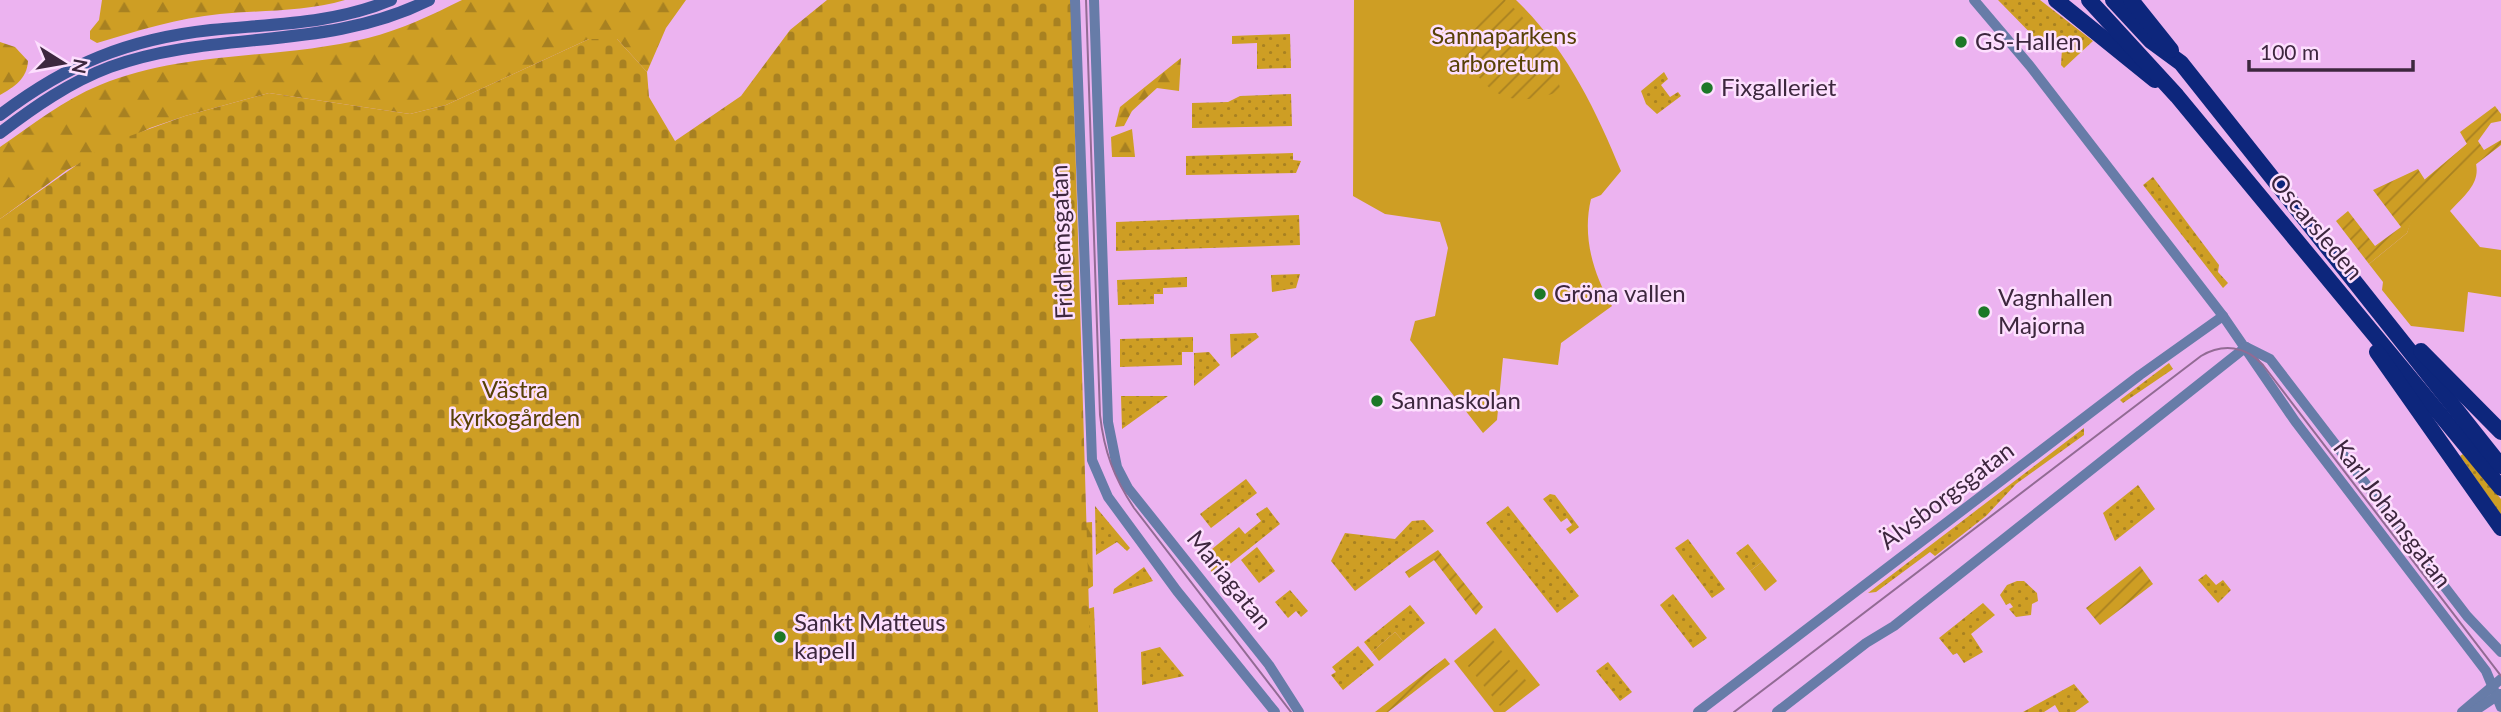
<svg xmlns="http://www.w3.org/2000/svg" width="2501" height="712" font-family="Lato,sans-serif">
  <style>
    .grass { fill: url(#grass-dots) }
    .forest { fill: url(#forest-firs) }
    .cemetery { fill: url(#cemetery-stones) }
    .park { fill: #ce9e24 }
    .garden { fill: url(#garden-furrows) }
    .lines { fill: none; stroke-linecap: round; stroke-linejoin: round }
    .tertiary { stroke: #677ca8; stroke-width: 10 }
    .secondary { stroke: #395494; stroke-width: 12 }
    .trunk { stroke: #0d267c; stroke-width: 16 }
    .tram { stroke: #926b94; stroke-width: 2 }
    .poi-dot { fill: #1c7827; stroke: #fddffe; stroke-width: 2.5 }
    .labels { text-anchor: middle; stroke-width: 5; stroke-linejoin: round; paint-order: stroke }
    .park-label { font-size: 24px; fill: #584107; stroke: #fddffe }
    .poi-label { font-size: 24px; fill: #3d273e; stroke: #fddffe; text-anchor: start }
    .street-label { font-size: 24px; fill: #3d273e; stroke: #fddffe }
  </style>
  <defs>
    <pattern id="grass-dots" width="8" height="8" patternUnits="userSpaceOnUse" patternTransform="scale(1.75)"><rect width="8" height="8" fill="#ce9e24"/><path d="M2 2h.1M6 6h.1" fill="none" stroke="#a88121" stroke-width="1.8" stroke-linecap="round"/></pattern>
    <pattern id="forest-firs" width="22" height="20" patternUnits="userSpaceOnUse" patternTransform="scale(1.75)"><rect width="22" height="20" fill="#ce9e24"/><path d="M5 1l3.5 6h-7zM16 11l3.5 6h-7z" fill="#a88121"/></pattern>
    <pattern id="cemetery-stones" width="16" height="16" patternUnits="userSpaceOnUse" patternTransform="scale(1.75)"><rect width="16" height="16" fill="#ce9e24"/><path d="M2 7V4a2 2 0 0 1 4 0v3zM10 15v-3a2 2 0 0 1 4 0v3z" fill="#a88121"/></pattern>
    <pattern id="garden-furrows" width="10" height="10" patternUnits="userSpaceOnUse" patternTransform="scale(1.75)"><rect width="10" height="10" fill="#ce9e24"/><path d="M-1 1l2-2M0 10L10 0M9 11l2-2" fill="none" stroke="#a88121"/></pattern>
  </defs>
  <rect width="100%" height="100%" fill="#ecb3f0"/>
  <g class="grass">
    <path d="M1998,0H2040L2093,41L2064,68L2061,65L2062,49L2052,42L2040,43Z"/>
    <path d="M1290,34L1291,68L1257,69V43L1232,44V36Z"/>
    <path d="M1664,72L1668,79L1661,85L1670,97L1678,92L1681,96L1657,114L1646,104L1641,91Z"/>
    <path d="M1291,94L1292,126L1192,128V103L1228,102L1240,96Z"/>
    <path d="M1293,153V160L1301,161L1296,173L1186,175V156Z"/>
    <path d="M2153,177L2219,265L2218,272L2228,283L2223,288L2143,185Z"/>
    <path d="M1299,215L1300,245L1116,251V222Z"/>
    <path d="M1300,274L1296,288L1272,292L1271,275Z"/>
    <path d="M1187,277V287L1163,288V294H1154V304L1118,305L1117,280Z"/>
    <path d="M1256,333L1259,337L1231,358L1230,334Z"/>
    <path d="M1193,337V352H1182V365L1120,367V339Z"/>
    <path d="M1209,352L1220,365L1194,386V353Z"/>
    <path d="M2169,363L2173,369L2123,403L2120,400Z"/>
    <path d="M1121,396H1168L1122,429Z"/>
    <path d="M2084,428V435L2016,484L1986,516L1935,556L1930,552L1876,592L1868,593Z"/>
    <path d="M2463,454L2501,499V515L2460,456Z"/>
    <path d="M1246,479L1257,493L1211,528L1200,514Z"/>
    <path d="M2138,485L2155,509L2115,541L2103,513Z"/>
    <path d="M1550,494L1555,495L1579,527L1570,534L1566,529L1572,525L1567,518L1561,522L1543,499Z"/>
    <path d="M1095,506L1130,548L1127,551L1117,542L1096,555Z"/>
    <path d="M1508,506L1579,596L1557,613L1486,523Z"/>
    <path d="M1267,507L1280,524L1215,576L1201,558L1239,527L1245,534L1261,521L1256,514Z"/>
    <path d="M1424,520L1434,531L1355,591L1331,561L1345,533L1395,539L1412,521Z"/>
    <path d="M1688,539L1725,589L1712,598L1675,548Z"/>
    <path d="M1748,544L1762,562L1750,571L1736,553Z"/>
    <path d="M1257,547L1275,571L1259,583L1241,560Z"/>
    <path d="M1144,567L1153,581L1113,594L1114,589Z"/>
    <path d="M2206,574L2216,585L2223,580L2231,590L2218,603L2198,580Z"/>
    <path d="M2017,581H2024L2037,593L2038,601L2032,604L2031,615L2016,617L2009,609L2013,607L2010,603L2006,605L2000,595L2007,585Z"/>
    <path d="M1290,590L1308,611L1301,617L1296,611L1288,618L1275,602Z"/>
    <path d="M1673,594L1707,638L1693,648L1660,605Z"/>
    <path d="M1983,603L1995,615L1971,634L1983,652L1964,663L1957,653L1953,655L1939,638Z"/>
    <path d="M1410,605L1425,623L1403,641L1395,632L1372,652L1364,642Z"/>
    <path d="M1094,607L1098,712H1077L1081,611Z"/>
    <path d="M1358,646L1374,665L1343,690L1331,675L1336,672L1332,667Z"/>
    <path d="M1160,647L1184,676L1142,685L1141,652Z"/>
    <path d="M1608,662L1632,692L1620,701L1596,671Z"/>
    <path d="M2074,684L2089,702L2075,712H2059L2055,705L2044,712H2023Z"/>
  </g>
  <g class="forest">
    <path d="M102,0H345C305,12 261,10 220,14C178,18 137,31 97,43L90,39V31L99,20Z"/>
    <path d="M462,0H686L666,28L647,72L617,39H589L446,105L410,114L269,93L185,116L150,128L67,170L0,219V147C32,125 63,100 100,85C185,50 280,60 368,38C400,30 432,15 462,0Z"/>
    <path d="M0,42L15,47L28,61C27,79 14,87 0,95Z"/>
    <path d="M1181,58L1179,91L1157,88L1132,111L1124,126L1115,127L1120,107Z"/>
    <path d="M1132,129L1135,157H1112L1111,137Z"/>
    <path d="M1092,522L1093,586L1083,592L1080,523Z"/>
  </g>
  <path class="cemetery" d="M827,0H1071L1092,712H0V219L105,145L185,116L269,93L410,114L446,105L589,39H617L647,72L649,97L675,141L741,96L790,30Z"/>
  <g class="park">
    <path d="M1354,0H1516C1566,48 1595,108 1621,171L1601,195L1591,199C1582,236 1593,274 1612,306L1561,343L1558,365L1503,358L1497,420L1483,433L1410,340L1415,321L1435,316L1448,248L1440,222L1385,214L1353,196Z"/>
    <path d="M2468,143C2486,177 2474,186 2450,211L2480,247L2501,250V297L2468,292L2464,332L2411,326L2382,290L2383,282L2369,264L2407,233L2424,180Z"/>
    <path d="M1762,562L1777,581L1765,591L1750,571Z"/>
    <path d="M1495,628L1540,685L1505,712H1494L1454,661Z"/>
    <path d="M1395,632L1403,641L1379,661L1372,652Z"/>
  </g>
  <g class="garden">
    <path d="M1498,0H1505C1534,25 1551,54 1561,91C1527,103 1501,105 1477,75C1469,65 1463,58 1461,46Z"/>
    <path d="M2495,106L2501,114V121L2491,123L2478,141L2484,150L2501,140V145L2431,199L2412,220L2407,233L2369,264L2336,221L2348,211L2375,246L2401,227L2373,190L2418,169L2425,180L2467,144L2460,132Z"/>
    <path d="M1438,550L1483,607L1476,615L1434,560L1409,578L1405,572Z"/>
    <path d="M2140,566L2153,584L2100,625L2086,608Z"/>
    <path d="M1492,639L1528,683L1500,706L1464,661Z"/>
    <path d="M1445,658L1450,664L1388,712H1375Z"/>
  </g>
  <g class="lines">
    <g class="tertiary">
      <path d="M1075,0L1092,460L1108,497L1177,591L1275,712"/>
      <path d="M1094,0L1108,422L1117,467L1128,488L1269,665L1299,712"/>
      <path d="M1974,0L2030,66L2223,316L2295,421L2486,671L2501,707"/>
      <path d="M2246,347L2270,359L2467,616L2501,652"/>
      <path d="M1698,712L2140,375L2223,316"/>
      <path d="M1777,712L1866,643L1894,626L2246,347"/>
      <path d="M2462,712L2501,679"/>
      <path d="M2473,712L2500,694"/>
    </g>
    <g class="secondary">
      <path d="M0,115C67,64 128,39 211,30C272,24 334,24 391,0"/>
      <path d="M0,133C34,107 70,82 110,67C215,29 324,52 429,0"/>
    </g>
    <g class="trunk">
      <path d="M2056,0L2155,80"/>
      <path d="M2089,0L2177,96L2501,488"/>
      <path d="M2113,0L2151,41L2181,63L2501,466"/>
      <path d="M2131,0L2171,50"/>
      <path d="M2421,351L2501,432"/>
      <path d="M2377,352L2501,528"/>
    </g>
    <g class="tram">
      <path d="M1086,0L1100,415C1104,451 1114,478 1134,508L1291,712"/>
      <path d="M1734,712L2201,356C2223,343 2246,346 2263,365L2501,676"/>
    </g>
  </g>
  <g class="poi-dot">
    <circle cx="1961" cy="42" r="7"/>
    <circle cx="1707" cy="88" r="7"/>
    <circle cx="1540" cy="294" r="7"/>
    <circle cx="1984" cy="312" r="7"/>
    <circle cx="1377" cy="401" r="7"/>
    <circle cx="780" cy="637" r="7"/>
  </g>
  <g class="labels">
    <g class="park-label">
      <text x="1504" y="44">Sannaparkens<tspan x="1504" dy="28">arboretum</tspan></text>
      <text x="515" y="398">Västra<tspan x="515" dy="28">kyrkogården</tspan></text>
    </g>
    <g class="poi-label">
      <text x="1975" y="50">GS-Hallen</text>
      <text x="1721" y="96">Fixgalleriet</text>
      <text x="1554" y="302">Gröna vallen</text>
      <text x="1998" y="306">Vagnhallen<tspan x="1998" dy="28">Majorna</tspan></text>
      <text x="1391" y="409">Sannaskolan</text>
      <text x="794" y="631">Sankt Matteus<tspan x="794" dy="28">kapell</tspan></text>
    </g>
    <g class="street-label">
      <text transform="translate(2316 227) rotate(50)" y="8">Oscarsleden</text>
      <text transform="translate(1062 242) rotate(-92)" y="8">Fridhemsgatan</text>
      <text transform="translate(1947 496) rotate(-37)" y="8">Älvsborgsgatan</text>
      <text transform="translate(2392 514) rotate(53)" y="8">Karl Johansgatan</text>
      <text transform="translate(1229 580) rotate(51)" y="8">Mariagatan</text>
    </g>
  </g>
  <g transform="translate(63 63) rotate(101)" stroke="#fddffe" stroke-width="5" paint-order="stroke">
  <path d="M0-5L12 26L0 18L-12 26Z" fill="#3d273e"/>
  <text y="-10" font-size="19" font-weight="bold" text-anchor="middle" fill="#3d273e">N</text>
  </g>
  <path d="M2249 60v10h164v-10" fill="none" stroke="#3d273e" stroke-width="3.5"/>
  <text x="2260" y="60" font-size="21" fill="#3d273e" stroke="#fddffe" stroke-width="5" paint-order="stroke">100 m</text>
</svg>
